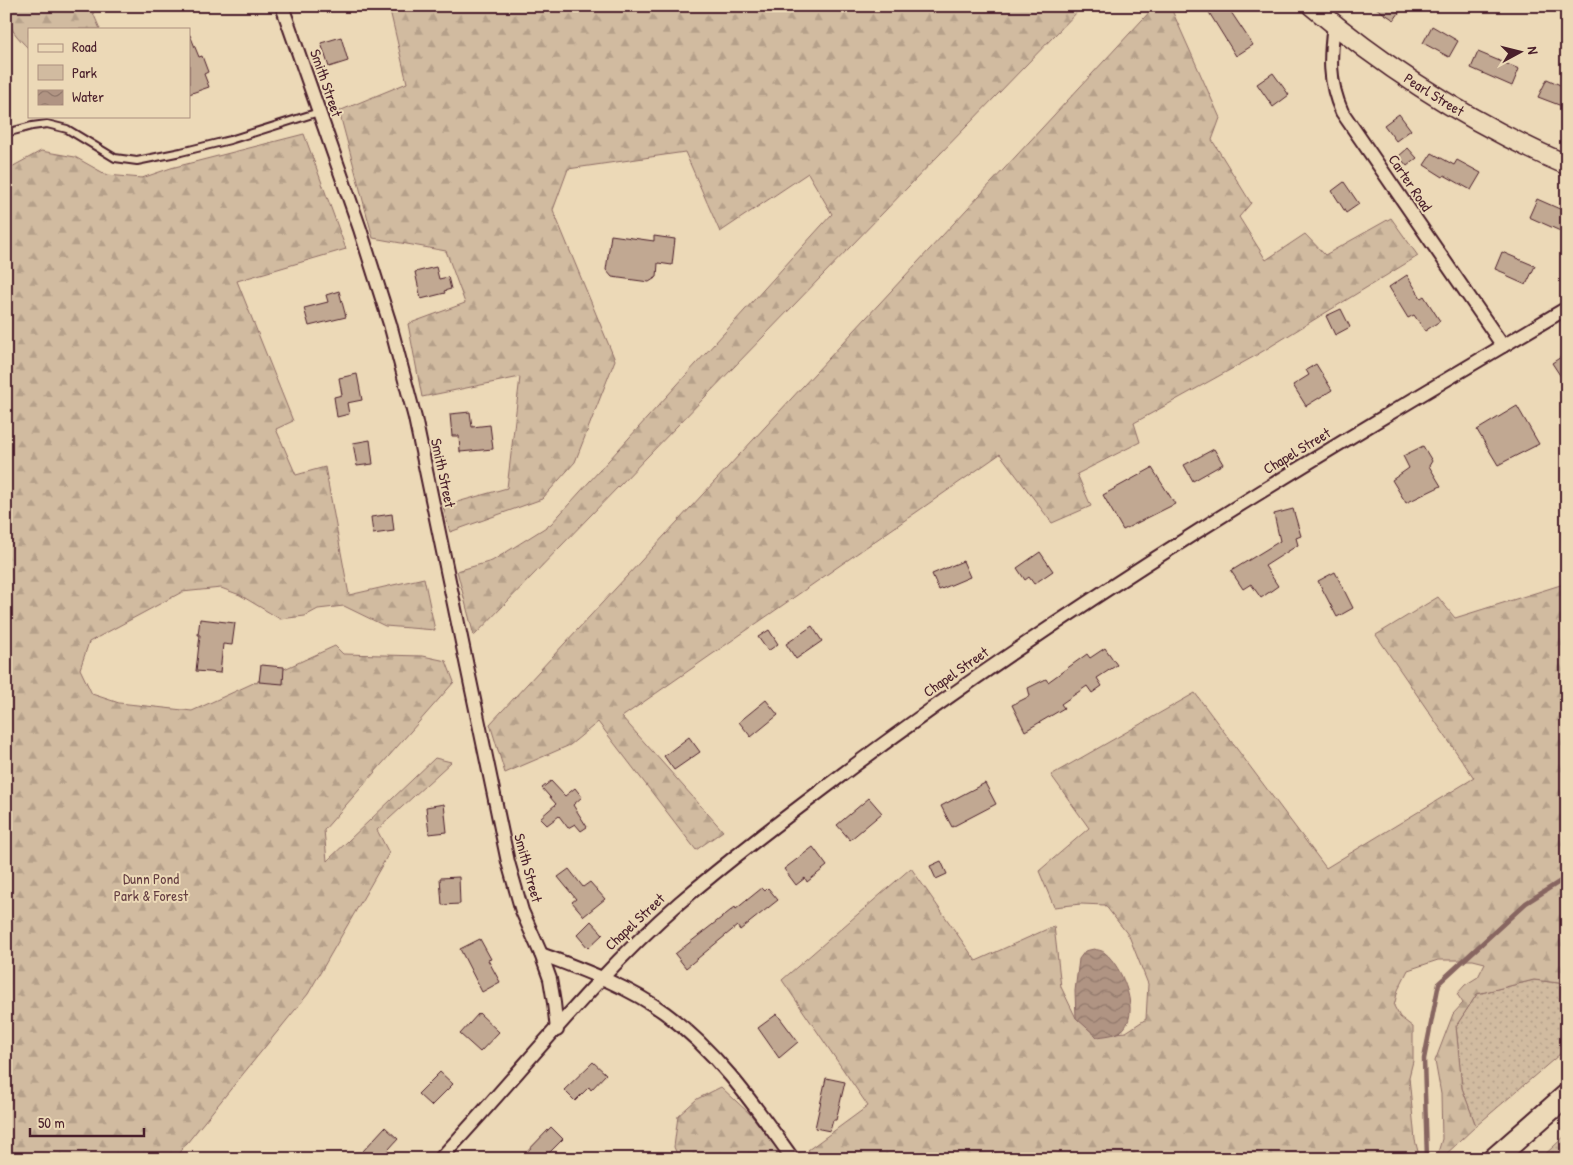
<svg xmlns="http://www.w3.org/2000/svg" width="1573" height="1165" font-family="'Patrick Hand',sans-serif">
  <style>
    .green { fill: url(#green-dots); stroke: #8e6d66 }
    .forest { fill: url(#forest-firs); stroke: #8e6d66 }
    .water { fill: url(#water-waves); stroke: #876560 }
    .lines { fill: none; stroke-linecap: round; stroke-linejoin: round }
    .stream { stroke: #876560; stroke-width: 4.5 }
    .building { fill: #c1a892; stroke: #4a1f2b }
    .service-casing { stroke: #4a1f2b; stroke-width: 10 }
    .minor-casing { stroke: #4a1f2b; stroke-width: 16 }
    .secondary-casing { stroke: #4a1f2b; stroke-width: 22 }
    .trunk-casing { stroke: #4a1f2b; stroke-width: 25 }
    .service { stroke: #ecd9b7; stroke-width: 6 }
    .minor { stroke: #ecd9b7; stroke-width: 12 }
    .secondary { stroke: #ecd9b7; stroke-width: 19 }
    .trunk { stroke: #ecd9b7; stroke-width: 21 }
    .labels { text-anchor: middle; stroke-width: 4; stroke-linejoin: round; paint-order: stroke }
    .street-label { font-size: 15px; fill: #4a1f2b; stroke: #ecd9b7 }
    .park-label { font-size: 15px; fill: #653e42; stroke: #ecd9b7 }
  </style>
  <defs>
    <pattern id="green-dots" width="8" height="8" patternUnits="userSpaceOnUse" patternTransform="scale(1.25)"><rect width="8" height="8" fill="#d1bba0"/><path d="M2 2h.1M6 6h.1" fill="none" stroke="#b5a08a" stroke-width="1.8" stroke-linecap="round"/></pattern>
    <pattern id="forest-firs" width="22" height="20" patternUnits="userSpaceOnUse" patternTransform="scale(1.25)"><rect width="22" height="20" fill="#d1bba0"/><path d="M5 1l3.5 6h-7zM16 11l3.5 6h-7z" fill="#b5a08a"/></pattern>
    <pattern id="water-waves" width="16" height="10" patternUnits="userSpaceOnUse" patternTransform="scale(1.25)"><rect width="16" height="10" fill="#b09483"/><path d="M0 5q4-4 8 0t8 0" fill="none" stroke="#91786b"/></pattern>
  </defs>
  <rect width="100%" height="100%" fill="#ecd9b7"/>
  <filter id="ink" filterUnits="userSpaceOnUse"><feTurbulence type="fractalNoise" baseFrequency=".02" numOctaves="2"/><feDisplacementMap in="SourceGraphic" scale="10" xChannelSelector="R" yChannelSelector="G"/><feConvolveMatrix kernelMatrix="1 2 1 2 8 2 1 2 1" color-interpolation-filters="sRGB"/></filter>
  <g filter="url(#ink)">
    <g class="green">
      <path d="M1534,980L1567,984V1048L1476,1126L1462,1088L1456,1026L1477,994Z"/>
      <path d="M1567,1134V1159H1540Z"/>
    </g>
    <g class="forest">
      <path d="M6,6H90L100,29H29V49C16,36 6,26 6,6Z"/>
      <path d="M389,6H1083L474,636L457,571L492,561L551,524L832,214L808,173L720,232L685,152L568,169L553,210L615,360L575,462L542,499L450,532L443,506L507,488L520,377L422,397L408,324L465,303L446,251L373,238L339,111L407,83Z"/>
      <path d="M1155,6H1170L1220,118L1212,140L1251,203L1239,217L1266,260L1305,234L1325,255L1391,218L1418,256L1255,356L1134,423L1140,442L1077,474L1091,506L1052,523L1000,454L622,717L723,831L696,850L598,722L570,745L505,773L490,724Z"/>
      <path d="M304,134L346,249L237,281L293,421L276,429L296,475L325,467L349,595L424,578L435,630L385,626L344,606L318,609L305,616L280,619L240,595L221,588L182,592L89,642L80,669L92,694L119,703L192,711L335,646L343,654L423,656L446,661L454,682L324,830L327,861L435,758L451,762L377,830L389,853L308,994L174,1159H6V170L41,151L75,157L107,175L142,178L171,168Z"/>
      <path d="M1567,583V984L1534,980L1477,994L1456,1026L1462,1088L1476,1126L1441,1159H1436L1442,1139L1441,1094L1435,1061L1453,1014L1463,1003L1457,994L1465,985L1478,977L1485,963L1473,960H1438L1408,970L1398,990L1394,1006L1400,1017L1413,1027V1061L1409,1077L1415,1140L1420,1159H816L808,1150L868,1106L782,980L911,868L976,961L1054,926L1061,987L1076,1018L1097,1035L1126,1032L1146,1019L1148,984L1129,936L1105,905L1081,904L1054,907L1039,871L1089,828L1051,775L1195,693L1326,868L1474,778L1376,635L1438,597L1455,618Z"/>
      <path d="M721,1087L751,1115L785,1159H679L674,1147L678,1116L697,1099Z"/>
    </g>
    <path class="water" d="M1094,949C1097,950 1102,950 1105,953C1122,966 1143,1016 1120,1032C1115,1035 1104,1036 1097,1037L1076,1018L1075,991L1079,959L1085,951Z"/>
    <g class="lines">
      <path class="stream" d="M1427,1159L1424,1059L1439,983L1526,903L1567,877"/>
    </g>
    <g class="building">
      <path d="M1205,6H1227L1253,45L1236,56Z"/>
      <path d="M1373,6H1404L1394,20Z"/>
      <path d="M1432,26L1458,41L1449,57L1423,43Z"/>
      <path d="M189,35H190L199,57L202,56L208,72L204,74L209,87L189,94Z"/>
      <path d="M341,37L348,61L329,67L321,43Z"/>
      <path d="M1478,52L1519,69L1512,86L1471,68Z"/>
      <path d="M1273,73L1289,95L1273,107L1257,84Z"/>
      <path d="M1547,79L1567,88V108L1538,97Z"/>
      <path d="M1399,114L1411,130L1396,141L1384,125Z"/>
      <path d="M1408,148L1417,158L1407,166L1399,156Z"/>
      <path d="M1432,153L1454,165L1457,160L1481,173L1471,190L1444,175L1443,177L1424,165Z"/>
      <path d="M1344,182L1359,204L1346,213L1332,191Z"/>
      <path d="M1537,199L1562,210L1560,213L1567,216V234L1529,217Z"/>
      <path d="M611,235L654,241V236L675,239L672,265L658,263L657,277L649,282L612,277L606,270Z"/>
      <path d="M1502,252L1535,266L1526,285L1506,276L1507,274L1495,269Z"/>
      <path d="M436,267L439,279L448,277L451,289L444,291L445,293L421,299L415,272Z"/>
      <path d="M1407,275L1421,298L1424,296L1440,321L1425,331L1414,315L1408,318L1389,287Z"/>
      <path d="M339,291L346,317L309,326L304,308L328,302L326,295Z"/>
      <path d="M1341,309L1350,327L1335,335L1326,316Z"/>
      <path d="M1567,353V386L1552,363Z"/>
      <path d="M1316,364L1332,390L1306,406L1293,385L1309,375L1306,370Z"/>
      <path d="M357,374L362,400L347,403L349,414L337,417L334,397L342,395L339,378Z"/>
      <path d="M1517,406L1539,444L1498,465L1477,430Z"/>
      <path d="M470,412L472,427L490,425L493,449L460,452L459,436H452L450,414Z"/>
      <path d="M370,440L373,464L357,466L353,443Z"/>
      <path d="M1423,446L1432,461L1429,466L1441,486L1406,503L1392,480L1409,468L1403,456Z"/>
      <path d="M1214,449L1223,464L1193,481L1184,465Z"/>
      <path d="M1152,468L1175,504L1123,530L1103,495Z"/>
      <path d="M1293,509L1301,536L1296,538L1298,545L1265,566L1278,586L1261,598L1251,584L1243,589L1231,571L1280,541L1274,514Z"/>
      <path d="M392,514L394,531L373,534L371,517Z"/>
      <path d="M1040,552L1053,571L1034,584L1029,577L1025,580L1017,568Z"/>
      <path d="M963,561L970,577L939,590L932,574Z"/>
      <path d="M1335,572L1353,608L1337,617L1318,581Z"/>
      <path d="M200,619L235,623L232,645L223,644L220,673L196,671L200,635H198Z"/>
      <path d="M812,626L822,641L796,659L786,644Z"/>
      <path d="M769,630L778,644L768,651L758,637Z"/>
      <path d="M1105,648L1117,665L1097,678L1102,686L1092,693L1087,686L1061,704L1064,708L1025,731L1012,705L1030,696L1028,688L1046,679L1048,682L1087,654L1090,658Z"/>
      <path d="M261,665L284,667L283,684L259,682Z"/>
      <path d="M766,700L778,715L751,737L739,722Z"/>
      <path d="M689,737L700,752L674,770L664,756Z"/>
      <path d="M551,781L565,796L575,788L582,797L573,805L587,827L581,831L575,824L568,828L559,816L547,825L540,818L556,804L542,788Z"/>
      <path d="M985,783L996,804L952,827L941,806Z"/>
      <path d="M869,798L882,813L850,840L837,825Z"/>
      <path d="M444,804L447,832L429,834L426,807Z"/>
      <path d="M813,847L827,866L807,882L805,878L796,885L784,869Z"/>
      <path d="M941,861L947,874L936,879L930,866Z"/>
      <path d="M569,869L583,887L590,882L605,899L584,916L572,902L576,899L558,877Z"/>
      <path d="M459,877L460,904L442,905L440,878Z"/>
      <path d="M762,888L765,891L768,888L778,900L740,930L737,926L686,968L675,954L735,907L736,909Z"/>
      <path d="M591,921L603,934L588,948L577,935Z"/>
      <path d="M480,939L491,959L488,960L500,982L482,992L460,949Z"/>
      <path d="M479,1013L499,1032L480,1052L460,1034Z"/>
      <path d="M777,1014L798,1042L779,1058L758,1028Z"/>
      <path d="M593,1062L606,1074L591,1090L589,1087L575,1101L564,1090Z"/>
      <path d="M440,1072L453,1084L431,1106L418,1094Z"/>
      <path d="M826,1078L845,1082L836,1120H833L830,1131L815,1128Z"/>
      <path d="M385,1127L398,1139L380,1159H372L363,1151Z"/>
      <path d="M551,1127L563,1139L549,1153L556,1159H520Z"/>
    </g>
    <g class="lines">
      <g class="service-casing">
        <path id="service" d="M6,133L32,126L47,124L67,129L115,158L137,161L181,152L230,140L319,112"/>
      </g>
      <g class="minor-casing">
        <g id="minor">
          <path d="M282,6L360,229L390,324L415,418L508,862L522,911L541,954L550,979L554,1003L557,1030"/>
          <path d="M1334,24C1330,57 1328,81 1342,112L1503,346"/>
          <path d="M541,954C583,970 628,986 665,1013C718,1052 755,1106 793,1159"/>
          <path d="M440,1159C520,1074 591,980 679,903C729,860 782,820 835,780C1067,604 1317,456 1567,308"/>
        </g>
      </g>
      <g class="secondary-casing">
        <g id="secondary">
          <path id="s1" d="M1312,6C1389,71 1474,125 1567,165"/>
        </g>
      </g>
      <g class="trunk-casing">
        <path id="trunk" d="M1494,1159L1567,1095"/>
      </g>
      <use href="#service" class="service"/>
      <use href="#minor" class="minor"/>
      <use href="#secondary" class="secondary"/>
      <use href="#trunk" class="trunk"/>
    </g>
  </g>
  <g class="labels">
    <g class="street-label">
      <text transform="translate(326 83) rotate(71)" y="5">Smith Street</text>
      <text dy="5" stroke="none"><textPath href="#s1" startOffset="151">Pearl Street</textPath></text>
      <text transform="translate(1410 183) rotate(56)" y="5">Carter Road</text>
      <text transform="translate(1297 451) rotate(-31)" y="5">Chapel Street</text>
      <text transform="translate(443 473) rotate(78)" y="5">Smith Street</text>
      <text transform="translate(956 672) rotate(-35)" y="5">Chapel Street</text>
      <text transform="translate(528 868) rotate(75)" y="5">Smith Street</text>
      <text transform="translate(635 922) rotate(-43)" y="5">Chapel Street</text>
    </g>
    <g class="park-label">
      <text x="151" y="884">Dunn Pond<tspan x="151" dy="17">Park &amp; Forest</tspan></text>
    </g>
  </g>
  <rect width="1573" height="1165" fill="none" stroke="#ecd9b7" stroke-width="25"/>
  <rect x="12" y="12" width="1548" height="1140" fill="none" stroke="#4a1f2b" stroke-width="2" filter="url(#ink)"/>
  <rect x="28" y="28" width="162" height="90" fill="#ecd9b7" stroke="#ab8f7f"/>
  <rect x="38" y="44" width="25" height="8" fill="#ecd9b7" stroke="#ab8f7f"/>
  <text x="72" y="52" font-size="15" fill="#4a1f2b">Road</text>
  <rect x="38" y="65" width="25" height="15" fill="#d1bba0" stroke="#ab8f7f"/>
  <text x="72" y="78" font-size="15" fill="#4a1f2b">Park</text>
  <rect x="38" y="90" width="25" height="15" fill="url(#water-waves)" stroke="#ab8f7f"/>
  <text x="72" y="102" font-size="15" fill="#4a1f2b">Water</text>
  <g transform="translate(1520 52) rotate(83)" stroke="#ecd9b7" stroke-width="4" paint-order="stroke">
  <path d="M0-4L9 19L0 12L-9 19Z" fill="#4a1f2b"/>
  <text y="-8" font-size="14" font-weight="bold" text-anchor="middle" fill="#4a1f2b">N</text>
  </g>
  <path d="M30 1128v8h114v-8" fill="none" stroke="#4a1f2b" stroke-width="2.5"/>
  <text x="38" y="1128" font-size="15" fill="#4a1f2b" stroke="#ecd9b7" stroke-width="4" paint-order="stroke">50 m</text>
</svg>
